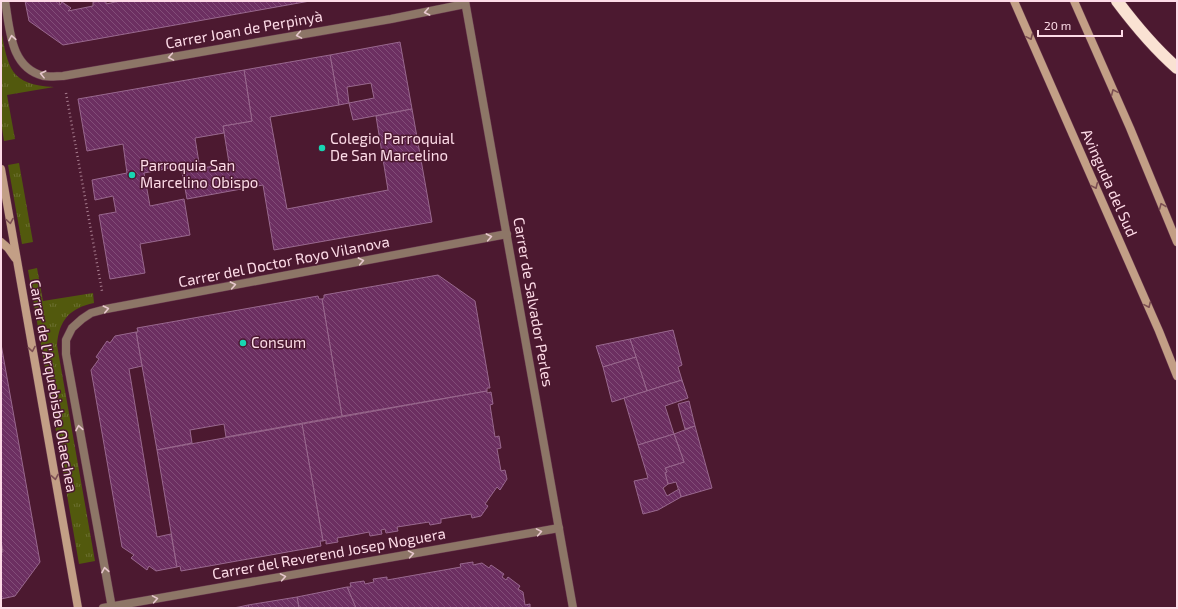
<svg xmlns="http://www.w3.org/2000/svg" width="1178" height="609" font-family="'Exo 2',sans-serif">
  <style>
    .grass { fill: url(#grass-tufts) }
    .building { fill: url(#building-back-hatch); stroke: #99688e; fill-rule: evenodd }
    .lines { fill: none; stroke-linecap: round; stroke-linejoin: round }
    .street-casing { stroke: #68384d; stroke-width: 9 }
    .secondary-casing { stroke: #68384d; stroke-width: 9 }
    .highway-casing { stroke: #68384d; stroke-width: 13 }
    .path { stroke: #a67b8d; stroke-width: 2.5; stroke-dasharray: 1 3; stroke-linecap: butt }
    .street { stroke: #8d7667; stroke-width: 8 }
    .secondary { stroke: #c39f86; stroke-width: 8 }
    .highway { stroke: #fae2d3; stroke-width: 12 }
    .oneway { stroke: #e7c7cd }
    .oneway2 { stroke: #7c4f52 }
    .poi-dot { fill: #18d5b2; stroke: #4c1930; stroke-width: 1.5 }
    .labels { text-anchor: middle; stroke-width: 3; stroke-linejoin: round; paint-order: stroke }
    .street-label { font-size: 15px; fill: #fddbe7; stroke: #4c1930 }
    .poi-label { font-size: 15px; fill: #fddbe7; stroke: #4c1930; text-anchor: start }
  </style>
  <defs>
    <pattern id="grass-tufts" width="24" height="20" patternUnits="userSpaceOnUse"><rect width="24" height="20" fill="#52590d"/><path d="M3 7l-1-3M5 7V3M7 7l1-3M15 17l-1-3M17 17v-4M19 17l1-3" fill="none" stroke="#6c7030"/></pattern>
    <pattern id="building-back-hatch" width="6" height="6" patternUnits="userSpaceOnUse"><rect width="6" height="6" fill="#6c2f61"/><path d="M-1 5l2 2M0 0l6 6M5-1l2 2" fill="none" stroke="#824d78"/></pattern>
  </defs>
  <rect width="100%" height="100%" fill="#4c1930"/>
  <g class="grass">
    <path d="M1,29C8,68 10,85 54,87L7,95L15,139L4,141L1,122Z"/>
    <path d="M19,163L33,242L22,244L8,165Z"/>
    <path d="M37,268L43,301L93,293L94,303C70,308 59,320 57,345L95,561L79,564L28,270Z"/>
  </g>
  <g class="building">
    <path d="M25,1H59L60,5L62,2L71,8L68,11L93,6V2L100,1H106V4L120,1H310L63,45L29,21Z"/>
    <path d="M400,42L412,109L353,120L349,103L339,105L330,55ZM371,83L374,98L349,103L347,87Z"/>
    <path d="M330,55L339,105L270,117L287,209L388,190L376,116L412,109L432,222L274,250L263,185L187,199L182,172L229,163L223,126L252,121L244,70Z"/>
    <path d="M244,70L252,121L223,126L224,133L195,138L200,169L182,172L181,166L144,173L150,206L184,199L190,235L140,244L145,273L110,279L99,215L116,212L113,196L95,200L92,180L127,173L123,144L87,151L78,99Z"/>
    <path d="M438,275L475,301L490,388H487V391L342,416L322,299L324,298V295Z"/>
    <path d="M318,296L319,299H322L342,416L226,437L224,424L190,430L192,443L157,450L136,332H138L137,328Z"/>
    <path d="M673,330L682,365L678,367L682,380L647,391L630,339Z"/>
    <path d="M136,332L142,366L129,369L157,537L171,534L177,567L156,571L149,566L147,570L131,558L134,555L122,547L91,370L99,359L96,357L107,341L110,343L115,336Z"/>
    <path d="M630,339L636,357L603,367L596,346Z"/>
    <path d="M1,344L40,562L15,596L1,599V552H3L1,541Z"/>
    <path d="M636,357L647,391L612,402L603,367Z"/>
    <path d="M682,380L688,398L665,406L674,434L638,445L624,398Z"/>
    <path d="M487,391V393L491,392L493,404L490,405L495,437L499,436L501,448L497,449L501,471L505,470L507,479L500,490L497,487L485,504L488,506L481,516L472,518L471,514L441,519V523L430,525L429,522L397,527L398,531L386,533L385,529L381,530L382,534L370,536L369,532L354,535L337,538L338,542L326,544V540L323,541L302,424Z"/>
    <path d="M689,401L695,426L685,429L678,404Z"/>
    <path d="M302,424L323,541H320L321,546L181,571L180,566L177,567L157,450Z"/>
    <path d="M695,426L712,488L681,497L676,482L668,484L665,473L667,472L665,468L684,462L674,434Z"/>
    <path d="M674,434L684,462L665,468L667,472L665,473L668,484L663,488L667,496L679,489L681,497L658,510L643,514L634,481L648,478L638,445Z"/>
    <path d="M473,562V565L482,563L489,568L491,565L504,574L502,577L506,580L508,577L520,586L518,589L523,592L525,605L530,604V608H356L347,587H351L350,583L364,581L365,584L374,582L373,579L387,577V580L461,567L460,564Z"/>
    <path d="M347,587L356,608H299L297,597Z"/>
    <path d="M297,597L299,608H249L248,605Z"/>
    <path d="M248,605L249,608H233L239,607Z"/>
  </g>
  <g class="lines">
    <g class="street-casing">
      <g id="street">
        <path d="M5,1C10,29 10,68 44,76C50,77 57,76 63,76L391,19L465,4"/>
        <path d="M465,1L573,608"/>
        <path d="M103,608L559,528"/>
        <path d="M112,608L66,354V340L72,328L82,319L91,313L106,309L507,234"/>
      </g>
    </g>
    <g class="secondary-casing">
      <g id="secondary">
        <path d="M1014,1L1159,331L1177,376"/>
        <path d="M1074,1L1130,128L1177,242"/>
        <path d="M1,169L78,608"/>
        <path d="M1,242L8,248L15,258"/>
      </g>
    </g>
    <g class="highway-casing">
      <path id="highway" d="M1117,1C1135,25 1154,48 1177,68"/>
    </g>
    <path class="path" d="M66,93L102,291"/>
    <use href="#street" class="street"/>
    <use href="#secondary" class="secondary"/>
    <use href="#highway" class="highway"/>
  </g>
  <defs><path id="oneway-chevron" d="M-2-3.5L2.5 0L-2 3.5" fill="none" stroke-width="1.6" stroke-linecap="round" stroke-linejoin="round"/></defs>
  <g class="oneway">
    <use href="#oneway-chevron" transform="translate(427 12) rotate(169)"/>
    <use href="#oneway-chevron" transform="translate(299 35) rotate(170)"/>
    <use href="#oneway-chevron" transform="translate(12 38) rotate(-100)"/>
    <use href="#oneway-chevron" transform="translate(171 57) rotate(170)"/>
    <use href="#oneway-chevron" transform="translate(43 74) rotate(-166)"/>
    <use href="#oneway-chevron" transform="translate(489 237) rotate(-11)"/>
    <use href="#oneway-chevron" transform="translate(361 261) rotate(-11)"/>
    <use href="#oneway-chevron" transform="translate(233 285) rotate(-11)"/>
    <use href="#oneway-chevron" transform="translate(106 309) rotate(-13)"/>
    <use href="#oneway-chevron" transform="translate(79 428) rotate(-100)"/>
    <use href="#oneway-chevron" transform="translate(539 532) rotate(-10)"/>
    <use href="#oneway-chevron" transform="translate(411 554) rotate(-10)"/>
    <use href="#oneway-chevron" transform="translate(105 570) rotate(-100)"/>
    <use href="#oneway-chevron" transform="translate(283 577) rotate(-10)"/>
    <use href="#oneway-chevron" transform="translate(155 599) rotate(-10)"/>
  </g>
  <g class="oneway2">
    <use href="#oneway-chevron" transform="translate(1030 37) rotate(66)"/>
    <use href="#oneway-chevron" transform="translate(1114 92) rotate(-114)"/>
    <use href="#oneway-chevron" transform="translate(1095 186) rotate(66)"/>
    <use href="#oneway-chevron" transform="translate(1162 206) rotate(-112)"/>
    <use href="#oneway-chevron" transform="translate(10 221) rotate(81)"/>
    <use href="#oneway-chevron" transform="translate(1148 305) rotate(66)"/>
    <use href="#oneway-chevron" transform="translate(32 349) rotate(80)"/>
    <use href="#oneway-chevron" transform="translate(55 477) rotate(80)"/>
  </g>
  <g class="poi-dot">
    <circle cx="322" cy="148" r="4"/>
    <circle cx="132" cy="175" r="4"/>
    <circle cx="243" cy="343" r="4"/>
  </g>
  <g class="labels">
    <g class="street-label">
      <text transform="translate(244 30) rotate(-10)" y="5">Carrer Joan de Perpinyà</text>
      <text transform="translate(1109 183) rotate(66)" y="5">Avinguda del Sud</text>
      <text transform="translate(284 262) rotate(-11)" y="5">Carrer del Doctor Royo Vilanova</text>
      <text transform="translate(533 302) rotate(80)" y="5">Carrer de Salvador Perles</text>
      <text transform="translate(53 386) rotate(80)" y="5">Carrer de l'Arquebisbe Olaechea</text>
      <text transform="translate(329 554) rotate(-10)" y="5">Carrer del Reverend Josep Noguera</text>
    </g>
    <g class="poi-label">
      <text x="330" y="144">Colegio Parroquial<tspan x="330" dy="17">De San Marcelino</tspan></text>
      <text x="140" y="171">Parroquia San<tspan x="140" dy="17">Marcelino Obispo</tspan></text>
      <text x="251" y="348">Consum</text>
    </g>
  </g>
  <rect width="1178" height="609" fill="none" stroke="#fddbe7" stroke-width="4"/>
  <path d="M1038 30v6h84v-6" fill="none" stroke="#fddbe7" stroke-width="2"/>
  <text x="1044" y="30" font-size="12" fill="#fddbe7" stroke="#4c1930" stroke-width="3" paint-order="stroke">20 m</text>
</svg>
